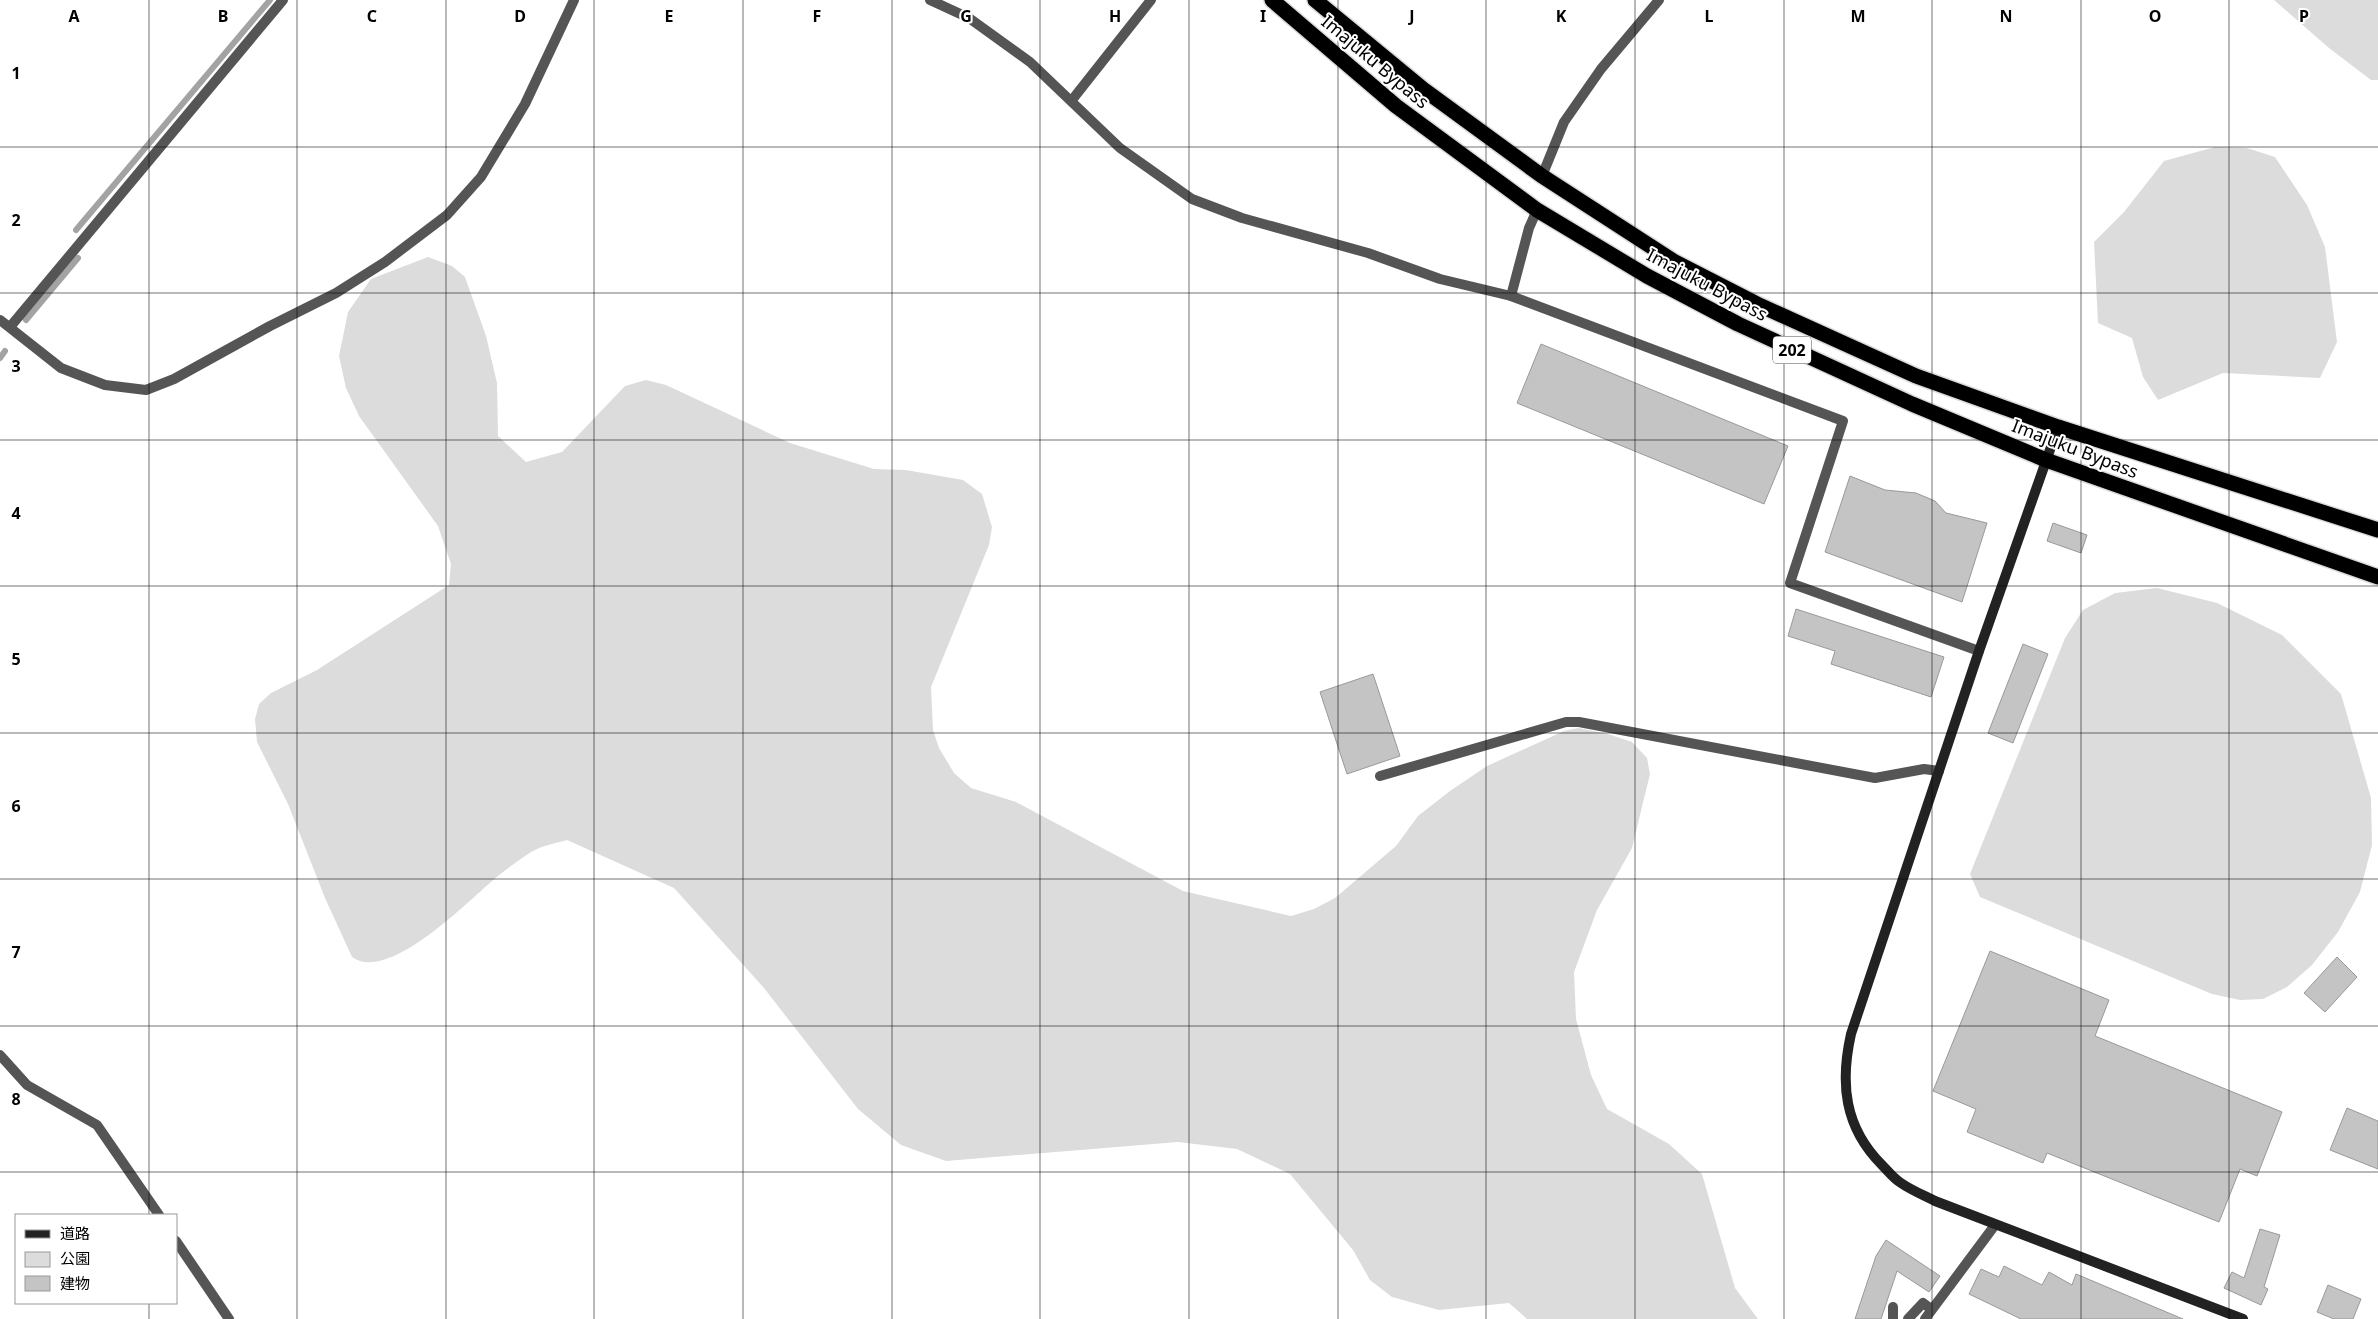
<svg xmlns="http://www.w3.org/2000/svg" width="2378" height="1319" font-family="'Noto Sans','Noto Sans JP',sans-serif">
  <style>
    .green { fill: #dcdcdc }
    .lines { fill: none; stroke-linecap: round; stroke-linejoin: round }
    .stream { stroke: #a3a3a3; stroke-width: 6 }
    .building { fill: #c4c4c4; stroke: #999 }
    .highway-casing { stroke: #dbdbdb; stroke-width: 18 }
    .lane { stroke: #555; stroke-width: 10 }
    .street { stroke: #555; stroke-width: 10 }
    .secondary { stroke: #222; stroke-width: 10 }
    .highway { stroke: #000; stroke-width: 15 }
    .grid { fill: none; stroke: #000; stroke-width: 1; stroke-opacity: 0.55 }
    .labels { text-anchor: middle; stroke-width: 4; stroke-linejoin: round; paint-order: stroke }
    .shield { fill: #fff; stroke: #4c4c4c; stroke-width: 1 }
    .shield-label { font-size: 16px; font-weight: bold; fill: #000 }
    .street-label { font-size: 18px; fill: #000; stroke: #fff }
    .grid-label { font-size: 16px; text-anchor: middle; font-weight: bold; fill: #000; stroke: #fff; stroke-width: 4; stroke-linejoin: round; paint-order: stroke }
  </style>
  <rect width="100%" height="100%" fill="#fff"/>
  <g class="green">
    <path d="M2274,0H2378V80H2371L2329,48Z"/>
    <path d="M2215,147L2247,148L2275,157L2307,205L2325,247L2337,342L2320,378L2223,373L2158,400L2143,377L2132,338L2098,323L2094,242L2124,212L2164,161Z"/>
    <path d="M428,257L452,266L465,277L486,336L497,383L498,436L526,462L562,452L625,386L646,380L666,385L790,443L874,469L906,470L963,480L982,494L992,527L989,545L931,687L933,730L939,748L954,773L971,788L1016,802L1183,891L1291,916L1314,909L1335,898L1396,846L1418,816L1450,791L1487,766L1564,731L1578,728L1608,734L1632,742L1647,758L1650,774L1632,848L1597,910L1574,972L1576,1019L1591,1075L1607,1109L1669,1144L1702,1174L1735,1288L1758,1319H1527L1509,1303L1439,1310L1392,1297L1370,1280L1353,1250L1290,1174L1237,1149L1178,1142L946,1161L901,1145L858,1109L764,988L674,888L567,840C556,843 541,846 531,852C518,861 503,871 491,882C465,904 388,983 352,957L325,898L288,804L257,742L255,719L259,704L271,693L317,670L449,585L451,564L438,526L359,416L346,388L339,356L348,312L371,279Z"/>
    <path d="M2157,588L2217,603L2282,635L2341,694L2371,798L2372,845L2360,892L2338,932L2312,965L2287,987L2263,999L2240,1000L2212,994L1980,897L1970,874L2065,638L2083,610L2115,593Z"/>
  </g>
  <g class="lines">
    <g class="stream">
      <path d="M76,230L270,0"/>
      <path d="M26,320L78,258"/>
      <path d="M0,358L5,351"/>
    </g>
  </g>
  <g class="building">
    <path d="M1541,344L1788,446L1764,504L1517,403Z"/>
    <path d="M1850,476L1885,490L1916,493L1935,501L1946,513L1987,523L1962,602L1825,552Z"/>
    <path d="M2053,523L2087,535L2081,553L2047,541Z"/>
    <path d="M1796,609L1944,657L1931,697L1831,664L1835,651L1788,636Z"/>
    <path d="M2023,644L2048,654L2013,743L1988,733Z"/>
    <path d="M1373,674L1400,756L1347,774L1320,692Z"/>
    <path d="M1990,951L2109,1000L2095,1036L2282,1112L2257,1176L2240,1169L2219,1222L2047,1153L2043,1163L1967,1132L1976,1109L1933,1091Z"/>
    <path d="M2337,957L2357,977L2325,1012L2304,993Z"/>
    <path d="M2347,1108L2378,1121V1169L2330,1150Z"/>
    <path d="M2260,1229L2280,1235L2264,1287L2268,1289L2261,1305L2224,1288L2232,1272L2244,1278Z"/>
    <path d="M1886,1240L1940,1276L1929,1292L1897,1271L1881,1319H1855L1876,1256Z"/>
    <path d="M2004,1266L2042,1285L2049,1272L2072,1285L2076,1274L2183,1319H2021L1969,1294L1981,1269L1999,1277Z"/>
    <path d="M2328,1285L2361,1299L2353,1319H2334L2317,1312Z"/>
  </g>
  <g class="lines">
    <g class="highway-casing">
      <g id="highway">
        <path d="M1272,0L1396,106L1537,210L1647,276L1738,324L1912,404L2046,460L2378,577"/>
        <path d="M1315,0L1423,89L1542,176L1675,262L1757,304L1916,376L2058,427L2378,530"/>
      </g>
    </g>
    <g class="lane">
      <path d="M1380,776L1566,722H1579L1875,778L1924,769L1939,771"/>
      <path d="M1893,1319V1307"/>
      <path d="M1908,1319L1923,1303L1931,1309"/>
    </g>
    <g class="street">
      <path d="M930,0L969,18L1030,62L1120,148L1192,199L1242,218L1368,253L1440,279L1511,296L1843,421L1790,583L1979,651"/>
      <path d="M1072,100L1151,0"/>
      <path d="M1542,176L1564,122L1601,69L1659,0"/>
      <path d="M1511,296L1529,228L1537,210"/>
      <path d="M0,320L61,368L105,385L146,390L174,379L270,326L336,293L385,262L447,215L481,177L525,104L574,0"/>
      <path d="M10,327L283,0"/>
      <path d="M0,1055L27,1085L97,1125L159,1215"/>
      <path d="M176,1241L229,1319"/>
      <path d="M1925,1319L1995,1225"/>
    </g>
    <path class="secondary" d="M2058,427L1979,651L1851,1034C1840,1083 1844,1127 1882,1165C1888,1171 1894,1179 1901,1183C1911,1190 1923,1195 1935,1201L2243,1319"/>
    <use href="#highway" class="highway"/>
  </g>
  <path class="grid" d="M149,0V1215M297,0V1319M446,0V1319M594,0V1319M743,0V1319M892,0V1319M1040,0V1319M1189,0V1319M1338,0V1319M1486,0V1319M1635,0V1319M1784,0V1319M1932,0V1319M2081,0V1319M2229,0V1319M0,147H2378M0,293H2378M0,440H2378M0,586H2378M0,733H2378M0,879H2378M0,1026H2378M0,1172H2378M149,1303V1319"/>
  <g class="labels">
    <rect class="shield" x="1773" y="336.5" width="38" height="27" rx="4"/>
    <g class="shield-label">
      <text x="1792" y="356">202</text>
    </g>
    <g class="street-label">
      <text transform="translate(1375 62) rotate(40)" y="6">Imajuku Bypass</text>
      <text transform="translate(1707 285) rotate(28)" y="6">Imajuku Bypass</text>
      <text transform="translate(2075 449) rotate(21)" y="6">Imajuku Bypass</text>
    </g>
  </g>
  <g class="grid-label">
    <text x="74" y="22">A</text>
    <text x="223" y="22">B</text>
    <text x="372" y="22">C</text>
    <text x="520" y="22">D</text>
    <text x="669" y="22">E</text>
    <text x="817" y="22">F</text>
    <text x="966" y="22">G</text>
    <text x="1115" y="22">H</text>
    <text x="1263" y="22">I</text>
    <text x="1412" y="22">J</text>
    <text x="1561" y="22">K</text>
    <text x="1709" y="22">L</text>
    <text x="1858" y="22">M</text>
    <text x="2006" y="22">N</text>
    <text x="2155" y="22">O</text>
    <text x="2304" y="22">P</text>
    <text x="16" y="79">1</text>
    <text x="16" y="226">2</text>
    <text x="16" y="372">3</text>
    <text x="16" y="519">4</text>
    <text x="16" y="665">5</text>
    <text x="16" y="812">6</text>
    <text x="16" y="958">7</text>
    <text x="16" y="1105">8</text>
  </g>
  <rect x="15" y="1214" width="162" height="90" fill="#ffffff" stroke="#999999"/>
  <rect x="25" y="1230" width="25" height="8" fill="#222222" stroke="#999999"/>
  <text x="60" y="1239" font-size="15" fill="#000000">道路</text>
  <rect x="25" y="1252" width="25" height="15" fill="#dcdcdc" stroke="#999999"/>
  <text x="60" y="1264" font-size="15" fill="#000000">公園</text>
  <rect x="25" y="1276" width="25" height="15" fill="#c4c4c4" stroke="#999999"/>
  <text x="60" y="1289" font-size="15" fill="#000000">建物</text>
</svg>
